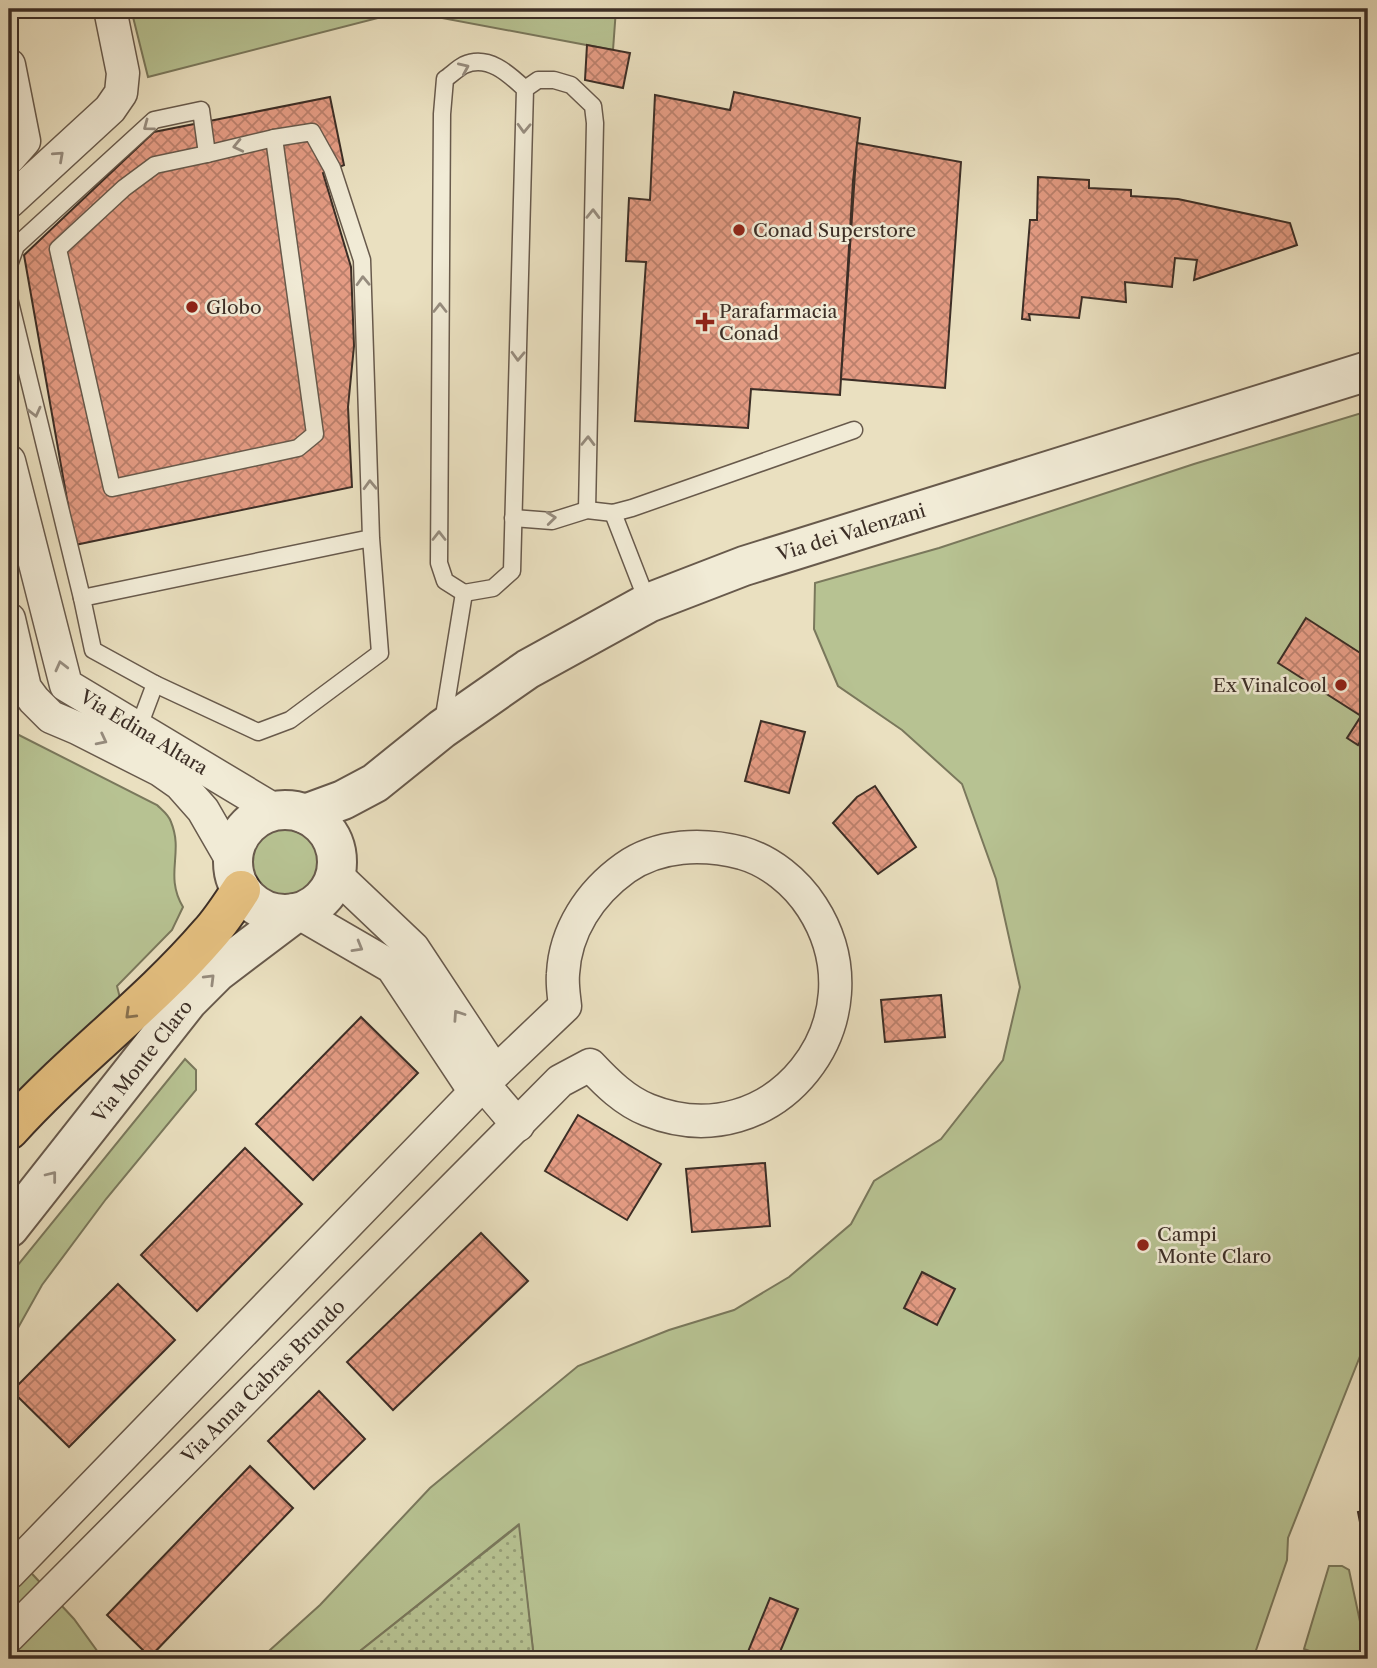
<svg xmlns="http://www.w3.org/2000/svg" width="1377" height="1668" font-family="'Libre Caslon Text',serif">
  <style>
    .grass { fill: #b7c292; stroke: #7a785c; stroke-width: 2 }
    .park { fill: url(#park-dots); stroke: #7a785c; stroke-width: 2 }
    .building { fill: url(#building-cross-hatch); stroke: #3c2e26; stroke-width: 2 }
    .lines { fill: none; stroke-linecap: round; stroke-linejoin: round }
    .service-casing { stroke: #685a4c; stroke-width: 19 }
    .minor-casing { stroke: #685a4c; stroke-width: 35 }
    .tertiary-casing { stroke: #685a4c; stroke-width: 42 }
    .trunk-casing { stroke: #3c2e26; stroke-width: 42 }
    .service { stroke: #f1ebd6; stroke-width: 16 }
    .minor { stroke: #f1ebd6; stroke-width: 32 }
    .tertiary { stroke: #f1ebd6; stroke-width: 38 }
    .trunk { stroke: #e5c080; stroke-width: 38 }
    .oneway { stroke: #968c7e }
    .oneway2 { stroke: #88704e }
    .poi-dot { fill: #8f2418; stroke: #f1ebd6; stroke-width: 2.5 }
    .labels { text-anchor: middle; stroke-width: 5; stroke-linejoin: round; paint-order: stroke }
    .poi-label { font-size: 19px; fill: #3c2e26; stroke: #f1ebd6; text-anchor: start }
    .street-label { font-size: 19px; fill: #3c2e26; stroke: #f1ebd6 }
  </style>
  <defs>
    <pattern id="park-dots" width="8" height="8" patternUnits="userSpaceOnUse" patternTransform="scale(1.75)"><rect width="8" height="8" fill="#b7c292"/><path d="M2 2h.1M6 6h.1" fill="none" stroke="#969e77" stroke-width="1.8" stroke-linecap="round"/></pattern>
    <pattern id="building-cross-hatch" width="8" height="8" patternUnits="userSpaceOnUse" patternTransform="scale(1.75)"><rect width="8" height="8" fill="#e59c84"/><path d="M0 0l8 8M0 8l8-8" fill="none" stroke="#bb806c"/></pattern>
  </defs>
  <rect width="100%" height="100%" fill="#eae0c0"/>
  <filter id="stains"><feTurbulence type="fractalNoise" baseFrequency=".00286" numOctaves="4"/><feColorMatrix values="0 0 0 0 .2 0 0 0 0 .09 0 0 0 0 .02 0 0 0 .5 -.17"/></filter>
  <radialGradient id="worn" r=".72"><stop offset=".6" stop-color="#630" stop-opacity="0"/><stop offset="1" stop-color="#630" stop-opacity=".3"/></radialGradient>
  <g class="grass">
    <path d="M131,9H616L613,50L405,11L148,77Z"/>
    <path d="M1368,411V1336L1288,1538L1287,1560L1253,1659H534L518,1525L350,1659H260L320,1605L430,1488L578,1366L669,1330L734,1310L789,1277L851,1224L874,1181L941,1139L1003,1060L1020,987L996,879L962,784L902,730L838,686L814,629L815,583L939,548L1194,464Z"/>
    <path d="M9,730L157,805C162,810 169,815 171,822C184,853 164,875 183,907L172,930L117,986L121,1002L9,1102Z"/>
    <path d="M272,817L311,823L325,839L331,858L329,878L319,895L311,902L272,908L262,904L247,891L239,852L242,842L254,826Z"/>
    <path d="M185,1059L196,1070V1090L106,1199L42,1285L9,1344V1276Z"/>
    <path d="M9,1549L74,1619L103,1659H9Z"/>
    <path d="M1329,1566H1342L1349,1570L1368,1659H1331L1304,1649Z"/>
  </g>
  <path class="park" d="M519,1525L534,1659H350Z"/>
  <g class="building">
    <path d="M1365,16H1368V88L1361,87Z"/>
    <path d="M587,45L630,53L623,88L585,80Z"/>
    <path d="M734,92L860,118L853,181L840,395L751,389L748,428L635,421L646,262L626,261L629,198L650,200L655,95L730,110Z"/>
    <path d="M330,97L344,165L323,173L351,267L354,346L348,407L352,487L75,545L24,255L154,132Z"/>
    <path d="M857,143L961,162L945,388L841,379Z"/>
    <path d="M1038,177L1089,180V188L1131,190V196L1178,199L1290,223L1297,245L1194,280L1197,260L1175,258L1172,287L1125,282L1126,302L1082,297L1079,318L1029,314L1030,320L1022,319L1030,220H1037Z"/>
    <path d="M1306,618L1368,658V729L1358,745L1347,738L1361,716L1278,663Z"/>
    <path d="M761,721L805,732L789,793L745,781Z"/>
    <path d="M875,786L916,847L878,874L833,823L857,797Z"/>
    <path d="M941,995L945,1037L885,1042L881,1000Z"/>
    <path d="M361,1017L418,1073L313,1180L256,1124Z"/>
    <path d="M578,1115L661,1164L627,1220L545,1171Z"/>
    <path d="M245,1148L302,1204L197,1311L141,1255Z"/>
    <path d="M765,1163L770,1226L692,1232L686,1169Z"/>
    <path d="M481,1233L528,1281L393,1410L347,1362Z"/>
    <path d="M922,1272L955,1289L937,1325L904,1308Z"/>
    <path d="M118,1284L175,1340L69,1447L12,1391Z"/>
    <path d="M319,1391L365,1439L314,1489L268,1441Z"/>
    <path d="M250,1466L293,1508L150,1657L107,1615Z"/>
    <path d="M1368,1510V1563L1358,1512Z"/>
    <path d="M770,1598L798,1609L777,1659H745Z"/>
  </g>
  <g class="lines">
    <g class="service-casing">
      <g id="service">
        <path d="M525,89C509,74 488,54 464,65C458,68 451,75 445,79L442,114L439,563L445,581L464,593L493,588L512,571L525,89L538,80H554L571,85L593,106L595,123L587,510"/>
        <path d="M207,154L155,165L124,188L58,249L112,488L298,448L315,434L274,138"/>
        <path d="M9,265L16,246L154,120L201,110L207,154L274,138L312,132L332,168L362,260L371,538L380,653L290,720L258,732L155,684L93,650L82,598L371,538"/>
        <path d="M9,298L82,598"/>
        <path d="M613,513L648,603"/>
        <path d="M513,518L552,521L587,510L613,513L632,508L854,430"/>
        <path d="M9,554L31,549"/>
        <path d="M443,722L464,593"/>
        <path d="M138,729L155,684"/>
      </g>
    </g>
    <g class="minor-casing">
      <g id="minor">
        <path d="M9,65L24,141L9,158"/>
        <path d="M9,202L110,109L121,93L123,73L110,9"/>
        <path d="M9,461L66,685L276,811"/>
        <path d="M9,619L25,688L34,700L51,717L77,728L160,770L180,784L203,810L233,862"/>
        <path d="M335,874L413,948L495,1072"/>
        <path d="M299,913L392,967L475,1092"/>
        <path d="M483,1084L518,1125"/>
        <path d="M9,1573L483,1084L565,1006C564,996 562,985 563,974C565,931 590,893 625,868C659,844 703,843 742,853C770,861 796,882 812,907C885,1020 774,1161 648,1110C625,1101 607,1083 590,1065L560,1081L9,1636"/>
      </g>
    </g>
    <g class="tertiary-casing">
      <g id="tertiary">
        <circle cx="285" cy="862" r="52"/>
        <path d="M305,814L343,800L375,783L442,729L528,669L648,603L744,566L1368,371"/>
        <path d="M9,1228L188,1001L217,972L295,913"/>
      </g>
    </g>
    <g class="trunk-casing">
      <path id="trunk" d="M9,1130C71,1061 148,1005 209,934C221,921 231,905 241,890"/>
    </g>
    <use href="#service" class="service"/>
    <use href="#minor" class="minor"/>
    <use href="#tertiary" class="tertiary"/>
    <use href="#trunk" class="trunk"/>
  </g>
  <defs><path id="oneway-chevron" d="M-2-3.5L2.5 0L-2 3.5" fill="none" stroke-width="1.6" stroke-linecap="round" stroke-linejoin="round" transform="scale(1.75)"/></defs>
  <g class="oneway">
    <use href="#oneway-chevron" transform="translate(464 68) rotate(-24)"/>
    <use href="#oneway-chevron" transform="translate(148 126) rotate(143)"/>
    <use href="#oneway-chevron" transform="translate(524 128) rotate(92)"/>
    <use href="#oneway-chevron" transform="translate(238 146) rotate(167)"/>
    <use href="#oneway-chevron" transform="translate(59 156) rotate(-42)"/>
    <use href="#oneway-chevron" transform="translate(593 214) rotate(-89)"/>
    <use href="#oneway-chevron" transform="translate(363 281) rotate(-92)"/>
    <use href="#oneway-chevron" transform="translate(440 308) rotate(-90)"/>
    <use href="#oneway-chevron" transform="translate(518 356) rotate(92)"/>
    <use href="#oneway-chevron" transform="translate(35 412) rotate(76)"/>
    <use href="#oneway-chevron" transform="translate(588 441) rotate(-89)"/>
    <use href="#oneway-chevron" transform="translate(370 485) rotate(-92)"/>
    <use href="#oneway-chevron" transform="translate(551 518) rotate(-6)"/>
    <use href="#oneway-chevron" transform="translate(439 536) rotate(-90)"/>
    <use href="#oneway-chevron" transform="translate(61 666) rotate(-104)"/>
    <use href="#oneway-chevron" transform="translate(102 740) rotate(27)"/>
    <use href="#oneway-chevron" transform="translate(358 947) rotate(30)"/>
    <use href="#oneway-chevron" transform="translate(210 979) rotate(-45)"/>
    <use href="#oneway-chevron" transform="translate(458 1015) rotate(-124)"/>
    <use href="#oneway-chevron" transform="translate(52 1176) rotate(-52)"/>
  </g>
  <use class="oneway2" href="#oneway-chevron" transform="translate(130 1014) rotate(136)"/>
  <g class="poi-dot">
    <circle cx="739" cy="230" r="7"/>
    <circle cx="192" cy="307" r="7"/>
    <path d="M701.5 311.5h7v7h7v7h-7v7h-7v-7h-7v-7h7z"/>
    <circle cx="1341" cy="685" r="7"/>
    <circle cx="1143" cy="1245" r="7"/>
  </g>
  <g class="labels">
    <g class="poi-label">
      <text x="753" y="237">Conad Superstore</text>
      <text x="206" y="314">Globo</text>
      <text x="719" y="318">Parafarmacia<tspan x="719" dy="22">Conad</tspan></text>
      <text x="1327" y="692" text-anchor="end">Ex Vinalcool</text>
      <text x="1157" y="1241">Campi<tspan x="1157" dy="22">Monte Claro</tspan></text>
    </g>
    <g class="street-label">
      <text transform="translate(851 532) rotate(-17)" y="7">Via dei Valenzani</text>
      <text transform="translate(144 732) rotate(31)" y="7">Via Edina Altara</text>
      <text transform="translate(142 1061) rotate(-52)" y="7">Via Monte Claro</text>
      <text transform="translate(263 1381) rotate(-45)" y="7">Via Anna Cabras Brundo</text>
    </g>
  </g>
  <rect width="1377" height="1668" fill="none" stroke="#eae0c0" stroke-width="35"/>
  <rect x="10" y="10" width="1356" height="1647" fill="none" stroke="#3c2e26" stroke-width="3.5"/>
  <rect x="18" y="18" width="1342" height="1633" fill="none" stroke="#3c2e26" stroke-width="2"/>
  <rect width="100%" height="100%" filter="url(#stains)"/>
  <rect width="100%" height="100%" fill="url(#worn)"/>
</svg>
